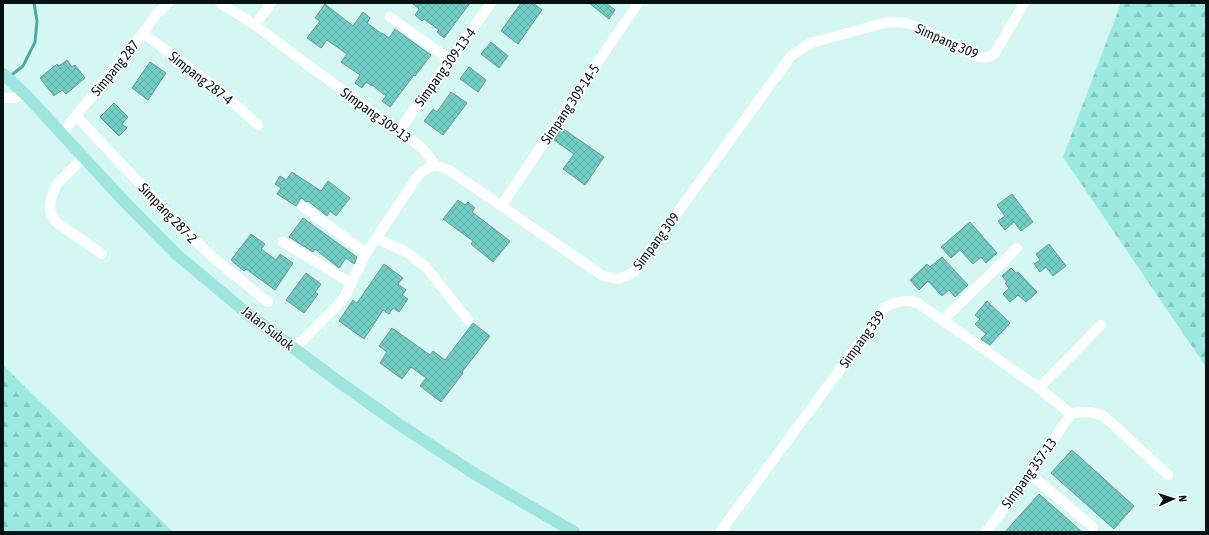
<svg xmlns="http://www.w3.org/2000/svg" width="1209" height="535" font-family="'Asap Condensed',sans-serif">
  <style>
    .forest { fill: url(#forest-firs) }
    .lines { fill: none; stroke-linecap: round; stroke-linejoin: round }
    .stream { stroke: #4caca3; stroke-width: 3 }
    .building { fill: url(#building-cross-hatch); stroke: #759490 }
    .minor { stroke: #fff; stroke-width: 10 }
    .major { stroke: #9de5de; stroke-width: 12 }
    .labels { text-anchor: middle; stroke-width: 3; stroke-linejoin: round; paint-order: stroke }
    .street-label { font-size: 14px; fill: #071211; stroke: #fff }
  </style>
  <defs>
    <pattern id="forest-firs" width="22" height="20" patternUnits="userSpaceOnUse"><rect width="22" height="20" fill="#9be9e0"/><path d="M5 1l3.5 6h-7zM16 11l3.5 6h-7z" fill="#84c7bf"/></pattern>
    <pattern id="building-cross-hatch" width="8" height="8" patternUnits="userSpaceOnUse"><rect width="8" height="8" fill="#70cec5"/><path d="M0 0l8 8M0 8l8-8" fill="none" stroke="#60b0a8"/></pattern>
  </defs>
  <rect width="100%" height="100%" fill="#d5f7f3"/>
  <g class="forest">
    <path d="M1121,3H1206V367L1063,157Z"/>
    <path d="M3,365L173,532H3Z"/>
  </g>
  <g class="lines">
    <path class="stream" d="M9,77L23,66L35,42L37,21L34,3"/>
  </g>
  <g class="building">
    <path d="M412,3H470L444,38L437,32L439,30L424,19L422,21L415,15L419,9Z"/>
    <path d="M521,3H533L542,10L518,44L501,31Z"/>
    <path d="M589,3H606L615,10L609,19Z"/>
    <path d="M325,4L353,26L363,12L370,18L367,23L382,34V33L389,38L395,29L431,55L415,76L414,75L390,107L382,101L386,96L372,85V86L366,82L362,88L355,83L360,75L341,62L347,54L327,40L321,48L307,38L320,21L315,18Z"/>
    <path d="M491,42L508,56L499,68L481,54Z"/>
    <path d="M67,60L72,67L75,65L85,78L66,94L62,90L54,96L40,78L57,64L59,66Z"/>
    <path d="M150,62L166,73L148,100L132,88Z"/>
    <path d="M469,67L486,80L478,92L460,79Z"/>
    <path d="M451,92L467,103L443,135L424,121L433,109L437,112Z"/>
    <path d="M114,103L128,117L122,124L127,128L119,136L100,117Z"/>
    <path d="M562,128L604,157L585,185L563,169L574,154L554,140Z"/>
    <path d="M292,172L321,191L328,181L350,198L336,216L330,211L327,216L308,201L307,202L301,198L296,206L277,194L281,188L275,184L280,176L286,180Z"/>
    <path d="M1012,194L1033,222L1021,231L1014,222L1005,230L998,221L1005,216L997,205Z"/>
    <path d="M458,200L465,205L468,202L475,208L472,212L510,241L493,262L471,244L473,241L443,219Z"/>
    <path d="M303,218L357,257L354,264L346,258L339,268L315,249L313,252L289,237Z"/>
    <path d="M970,222L997,253L986,263L981,257L973,264L960,250L951,258L941,247Z"/>
    <path d="M251,234L265,244L261,249L276,260L280,254L293,263L275,290L246,269L244,271L231,260Z"/>
    <path d="M1049,244L1066,266L1053,276L1046,267L1040,272L1034,264L1040,260L1036,254Z"/>
    <path d="M942,257L968,285L955,297L949,290L942,296L928,281L919,290L910,280L927,264L930,267Z"/>
    <path d="M384,264L403,278L398,284L406,290L402,295L408,299L399,312L393,308L389,314L383,310L364,339L339,321L353,300L357,303Z"/>
    <path d="M1011,268L1016,273L1018,272L1037,292L1026,302L1018,295L1010,302L1003,294L1009,288L1005,283L1007,282L1002,276Z"/>
    <path d="M306,273L321,284L315,292L318,294L304,313L286,300Z"/>
    <path d="M987,301L1010,323L990,345L981,339L986,334L975,324L980,319L975,315Z"/>
    <path d="M473,323L490,336L462,372L463,373L441,402L420,386L426,378L411,367L402,379L380,363L387,352L379,346L392,328L430,355L433,351L445,360Z"/>
    <path d="M1072,450L1134,506L1114,529L1051,473Z"/>
    <path d="M1039,494L1062,514L1082,532H1005Z"/>
  </g>
  <g class="lines">
    <g class="minor">
      <path d="M220,3L255,25L312,68L421,147L429,156L436,166"/>
      <path d="M390,17L450,60"/>
      <path d="M255,25L271,3"/>
      <path d="M143,33L222,92L258,125"/>
      <path d="M3,98H11L26,95"/>
      <path d="M76,116L187,233L217,261L268,302"/>
      <path d="M399,131L491,3"/>
      <path d="M62,133L143,33L155,16L168,3"/>
      <path d="M84,157L56,185L51,199L50,211L56,222L102,254"/>
      <path d="M501,206L638,3"/>
      <path d="M303,207L366,253"/>
      <path d="M376,238L408,253L426,267L468,320"/>
      <path d="M283,242L351,283"/>
      <path d="M943,320L1017,248"/>
      <path d="M294,349L337,306L345,296L366,253L418,176C427,165 437,164 449,170L603,276C618,280 623,279 635,271L791,56L811,43L884,23C891,22 899,22 906,23C928,29 954,45 975,56C983,58 988,59 995,53L1024,3"/>
      <path d="M1039,388L1101,325"/>
      <path d="M1071,414C1083,411 1094,411 1105,417L1168,475"/>
      <path d="M1030,474L1093,527"/>
      <path d="M720,532L886,307C896,301 906,299 918,303L1039,388L1071,414"/>
      <path d="M986,532L1030,474L1071,414"/>
    </g>
    <path class="major" d="M3,74L26,95L122,199L176,254L248,314L335,379L400,425L475,474L574,532"/>
  </g>
  <g class="labels">
    <g class="street-label">
      <text transform="translate(947 41) rotate(24)" y="5">Simpang 309</text>
      <text transform="translate(445 67) rotate(-54)" y="5">Simpang 309-13-4</text>
      <text transform="translate(115 68) rotate(-51)" y="5">Simpang 287</text>
      <text transform="translate(201 78) rotate(38)" y="5">Simpang 287-4</text>
      <text transform="translate(570 104) rotate(-56)" y="5">Simpang 309-14-5</text>
      <text transform="translate(376 115) rotate(36)" y="5">Simpang 309-13</text>
      <text transform="translate(168 213) rotate(46)" y="5">Simpang 287-2</text>
      <text transform="translate(656 241) rotate(-53)" y="5">Simpang 309</text>
      <text transform="translate(268 328) rotate(38)" y="5">Jalan Subok</text>
      <text transform="translate(862 339) rotate(-54)" y="5">Simpang 339</text>
      <text transform="translate(1029 473) rotate(-54)" y="5">Simpang 357-13</text>
    </g>
  </g>
  <rect width="1209" height="535" fill="none" stroke="#071211" stroke-width="8"/>
  <g transform="translate(1173 499) rotate(87)" stroke="#ffffff" stroke-width="3" paint-order="stroke">
  <path d="M0-3L7 15L0 10L-7 15Z" fill="#071211"/>
  <text y="-6" font-size="11" font-weight="bold" text-anchor="middle" fill="#071211">N</text>
  </g>
</svg>
